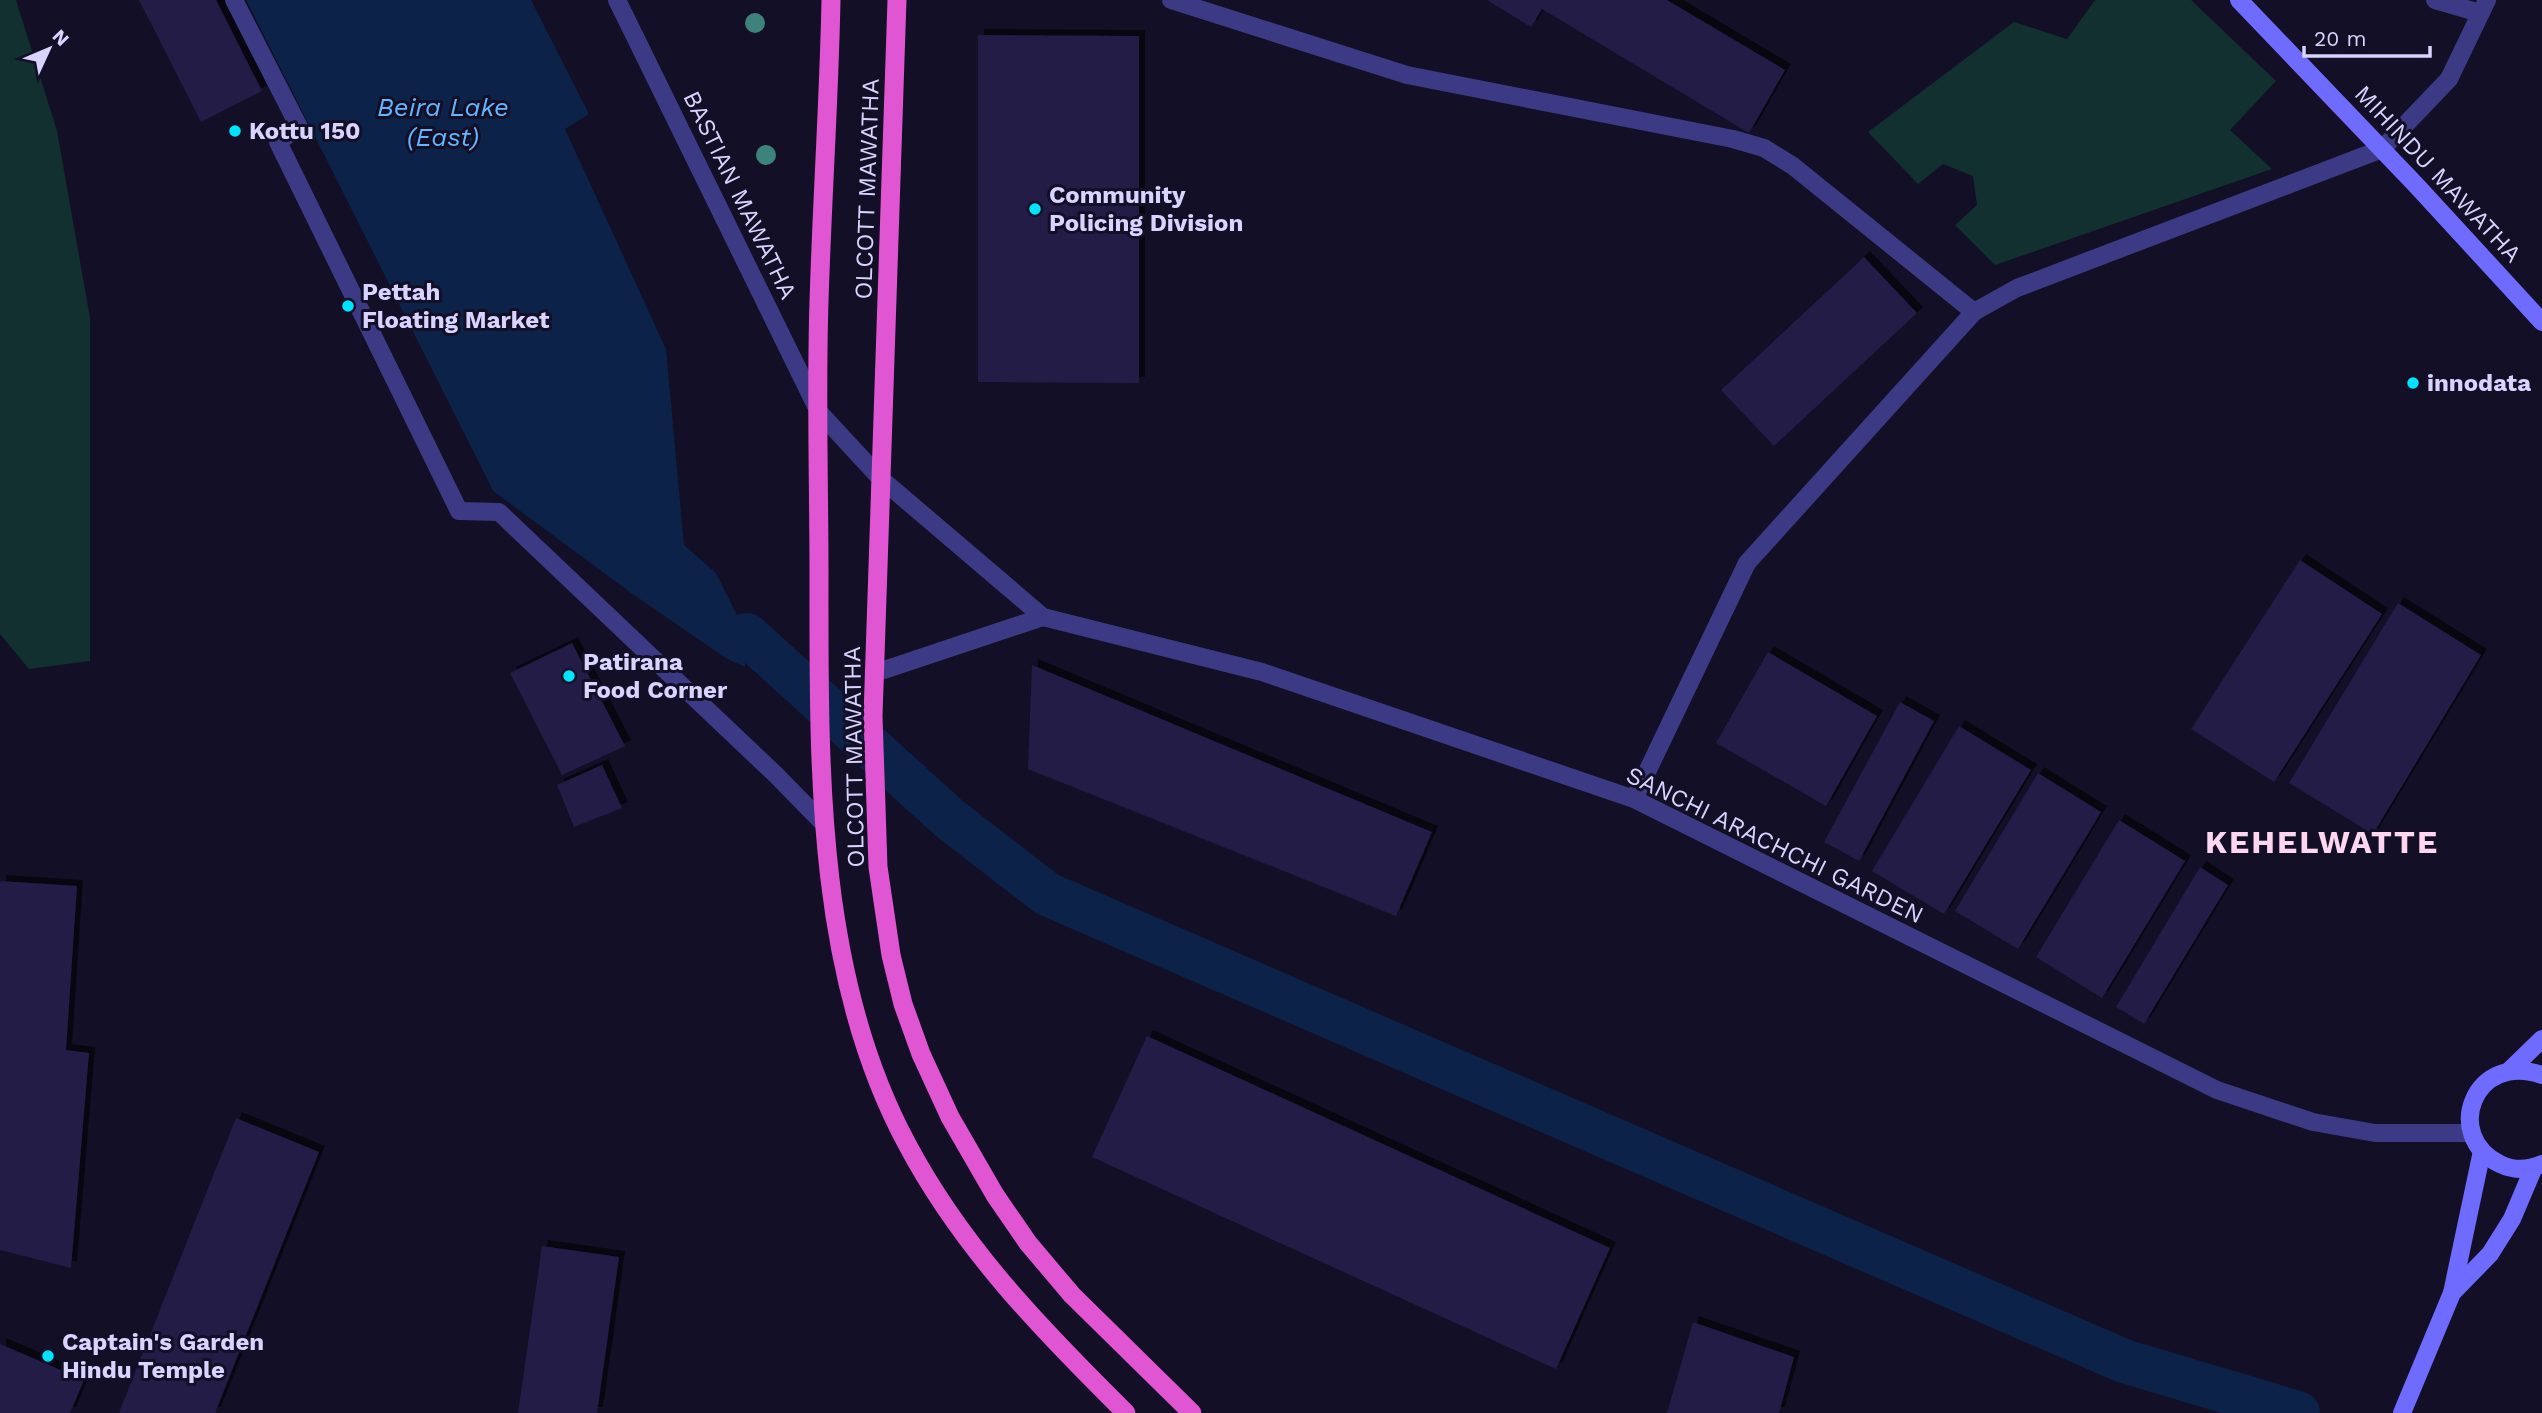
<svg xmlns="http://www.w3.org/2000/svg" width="2542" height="1413" font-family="'Work Sans',sans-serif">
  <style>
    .green { fill: #12302f }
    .water { fill: #0c2248 }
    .pier { fill: #130f26 }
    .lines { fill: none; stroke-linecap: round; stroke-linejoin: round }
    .canal { stroke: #0c2248; stroke-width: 44 }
    .building { fill: #241b47; filter: url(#shadow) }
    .pedestrian { stroke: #3d3a85; stroke-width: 18 }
    .minor { stroke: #3d3a85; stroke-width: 18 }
    .tertiary { stroke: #3d3a85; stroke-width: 18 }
    .secondary { stroke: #6f6bff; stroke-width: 18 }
    .trunk { stroke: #e055d1; stroke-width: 19 }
    .tree { fill: #3d827b }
    .poi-dot { fill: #00e5ff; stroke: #130f26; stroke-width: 2.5 }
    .labels { text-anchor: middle; stroke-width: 6; stroke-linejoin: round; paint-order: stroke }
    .poi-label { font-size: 24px; font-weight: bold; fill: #d9d4ff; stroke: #130f26; text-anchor: start }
    .street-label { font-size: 24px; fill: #d9d4ff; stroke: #130f26 }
    .water-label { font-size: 26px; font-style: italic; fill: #62b6ff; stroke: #130f26 }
    .district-label { font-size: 32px; font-weight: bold; letter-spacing: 2px; fill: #ffd6f0; stroke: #130f26 }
  </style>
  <defs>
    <filter id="shadow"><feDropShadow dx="6" dy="-6" stdDeviation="0" flood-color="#0009"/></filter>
  </defs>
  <rect width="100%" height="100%" fill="#130f26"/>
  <g class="green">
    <path d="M0,0H16L57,131L90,318V661L29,669L0,634Z"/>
    <path d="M2095,0H2191L2276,81L2230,130L2272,169L1995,265L1955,225L1977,205L1973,176L1943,164L1918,184L1868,132L2014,22L2067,39Z"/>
  </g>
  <path class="water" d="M246,0H531L589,114L565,129L666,349L684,545L716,573L747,635L745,667L727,659L634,595L493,491Z"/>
  <path class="pier" d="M242,0H246L493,491L489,492Z"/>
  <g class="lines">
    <path class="canal" d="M747,635L950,819L1047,894L2124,1361L2298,1413"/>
  </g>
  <g class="building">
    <path d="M139,0H216L262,91L201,122Z"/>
    <path d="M1487,0H1667L1785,70L1749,133L1542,9L1531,27Z"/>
    <path d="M978,35L1139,36V383L978,382Z"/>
    <path d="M1864,257L1917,313L1774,446L1721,390Z"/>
    <path d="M2300,560L2382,614L2274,782L2191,729Z"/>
    <path d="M2398,603L2481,655L2373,834L2289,783Z"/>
    <path d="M572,643L625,746L562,775L510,673Z"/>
    <path d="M1768,652L1877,716L1826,806L1716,743Z"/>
    <path d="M1032,665L1432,832L1396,916L1028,769Z"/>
    <path d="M1900,702L1934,721L1859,861L1824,842Z"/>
    <path d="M1959,726L2031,770L1944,914L1872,871Z"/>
    <path d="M602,765L622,808L574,827L557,785Z"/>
    <path d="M2038,773L2101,812L2018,949L1955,911Z"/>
    <path d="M2119,820L2185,861L2102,998L2036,957Z"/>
    <path d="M2200,867L2228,885L2144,1024L2116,1007Z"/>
    <path d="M0,881L77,886L66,1050L89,1053L71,1268L0,1250Z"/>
    <path d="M1147,1036L1610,1248L1556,1369L1092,1157Z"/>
    <path d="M236,1118L319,1152L215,1413H119Z"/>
    <path d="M542,1246L619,1257L597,1413H518Z"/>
    <path d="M1693,1322L1794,1357L1779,1413H1667Z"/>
    <path d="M0,1344L84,1380L70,1413H0Z"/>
  </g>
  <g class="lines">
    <path class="pedestrian" d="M234,0L299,127L278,142L459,511L499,512L776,775L825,825"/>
    <g class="minor">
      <path d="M1171,0L1407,75L1733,139L1764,148L1793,166L1974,312"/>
      <path d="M1634,799L1747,563L1974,312L2017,288L2382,149"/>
    </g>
    <g class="tertiary">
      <path d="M617,0L819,412L880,478L1043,617L1262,672L1634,799L2217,1090L2313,1122L2375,1133H2472"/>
      <path d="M2435,0L2480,13"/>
      <path d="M2382,149L2449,79L2487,0"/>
      <path d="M875,673L1043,617"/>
    </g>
    <g class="secondary">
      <path d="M2239,0L2416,185L2542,322"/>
      <path d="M2510,1070L2542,1039"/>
      <path d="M2542,1075C2474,1051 2442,1136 2500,1164C2514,1171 2528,1170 2542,1164"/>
      <path d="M2452,1293L2482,1151"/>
      <path d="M2402,1413L2452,1293L2490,1254L2512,1219L2534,1167"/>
    </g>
    <g class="trunk">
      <path d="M831,0C829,101 822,201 819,302C816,393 819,484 819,575C819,763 815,974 907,1144C962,1248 1043,1331 1126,1413"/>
      <path d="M897,0L873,716L878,867L891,955L903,1004L921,1054L950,1117L995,1195L1028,1243L1072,1295L1192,1413"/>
    </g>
  </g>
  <g class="tree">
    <circle cx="755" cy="23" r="10"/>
    <circle cx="766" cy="155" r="10"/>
  </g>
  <g class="poi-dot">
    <circle cx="235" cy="131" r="7"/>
    <circle cx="1035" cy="209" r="7"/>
    <circle cx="348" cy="306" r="7"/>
    <circle cx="2413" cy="383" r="7"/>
    <circle cx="569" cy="676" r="7"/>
    <circle cx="48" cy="1356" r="7"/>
  </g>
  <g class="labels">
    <g class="poi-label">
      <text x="249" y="139">Kottu 150</text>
      <text x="1049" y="203">Community<tspan x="1049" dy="28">Policing Division</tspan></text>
      <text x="362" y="300">Pettah<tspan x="362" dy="28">Floating Market</tspan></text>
      <text x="2427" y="391">innodata</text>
      <text x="583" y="670">Patirana<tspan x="583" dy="28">Food Corner</tspan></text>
      <text x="62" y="1350">Captain's Garden<tspan x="62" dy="28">Hindu Temple</tspan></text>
    </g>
    <g class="street-label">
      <text transform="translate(2438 174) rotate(47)" y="8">MIHINDU MAWATHA</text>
      <text transform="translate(867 189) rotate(-88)" y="8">OLCOTT MAWATHA</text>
      <text transform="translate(740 195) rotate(64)" y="8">BASTIAN MAWATHA</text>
      <text transform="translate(854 757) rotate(-91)" y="8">OLCOTT MAWATHA</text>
      <text transform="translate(1775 845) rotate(26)" y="8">SANCHI ARACHCHI GARDEN</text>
    </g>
    <g class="water-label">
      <text x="443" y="116">Beira Lake<tspan x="443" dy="30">(East)</tspan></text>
    </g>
    <g class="district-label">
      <text x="2322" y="853">KEHELWATTE</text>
    </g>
  </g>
  <g transform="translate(49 49) rotate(46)" stroke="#130f26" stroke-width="5" paint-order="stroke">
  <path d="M0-5L12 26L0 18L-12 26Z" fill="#d9d4ff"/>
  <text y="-10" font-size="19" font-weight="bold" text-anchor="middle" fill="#d9d4ff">N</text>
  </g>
  <path d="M2304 46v10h126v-10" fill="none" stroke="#d9d4ff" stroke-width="3.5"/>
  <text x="2314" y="46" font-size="21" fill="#d9d4ff" stroke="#130f26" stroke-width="5" paint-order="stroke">20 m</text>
</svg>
